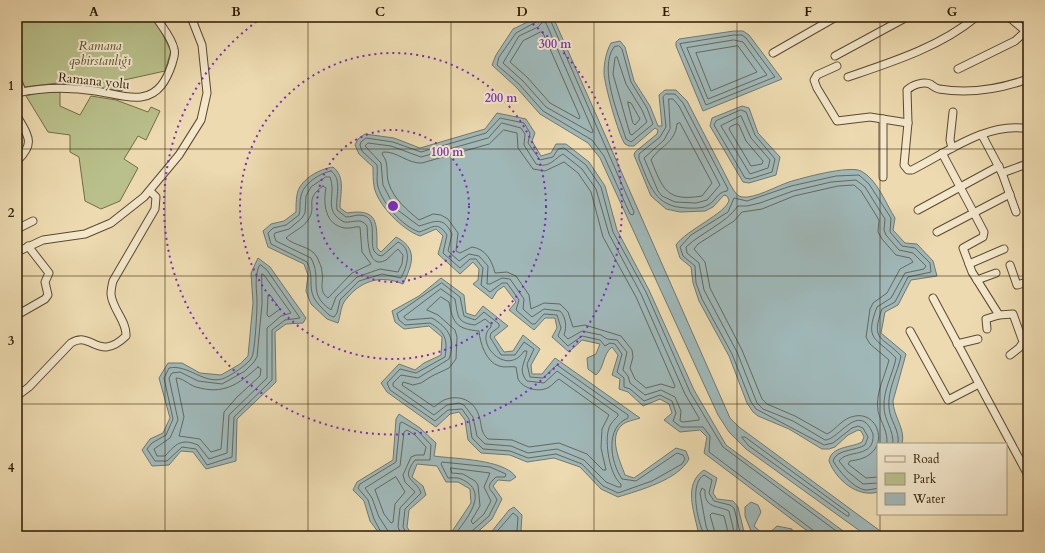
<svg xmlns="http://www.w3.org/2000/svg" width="1045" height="553" font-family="Cardo,serif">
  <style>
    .green { fill: #b9c08b; stroke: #726d46 }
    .water { fill: #9fb7b7; stroke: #71786e }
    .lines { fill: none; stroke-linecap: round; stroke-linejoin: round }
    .shore { stroke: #66685c; stroke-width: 1 }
    .minor-casing { stroke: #5c4a2c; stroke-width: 9 }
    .minor { stroke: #f3e7cc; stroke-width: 7 }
    .grid { fill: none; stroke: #2c1a00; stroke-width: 1; stroke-opacity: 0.55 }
    .ring { fill: none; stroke: #7b2cbf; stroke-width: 2; stroke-dasharray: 2 4 }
    .labels { text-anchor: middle; stroke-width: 4; stroke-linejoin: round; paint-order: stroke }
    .park-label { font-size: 13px; font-style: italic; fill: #564c2a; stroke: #f3e7cc }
    .street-label { font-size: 13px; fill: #2c1a00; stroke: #f3e7cc }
    .centre { fill: #7b2cbf; stroke: #f3e7cc; stroke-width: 2 }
    .ring-label { font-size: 12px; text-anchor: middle; font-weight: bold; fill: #7b2cbf; stroke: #f3e7cc; stroke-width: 4; stroke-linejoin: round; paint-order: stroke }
    .neatline { fill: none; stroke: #2c1a00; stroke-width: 1.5 }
    .grid-label { font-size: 13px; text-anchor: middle; font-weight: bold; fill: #2c1a00 }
  </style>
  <rect width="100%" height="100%" fill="#eddab0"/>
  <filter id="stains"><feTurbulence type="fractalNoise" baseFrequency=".005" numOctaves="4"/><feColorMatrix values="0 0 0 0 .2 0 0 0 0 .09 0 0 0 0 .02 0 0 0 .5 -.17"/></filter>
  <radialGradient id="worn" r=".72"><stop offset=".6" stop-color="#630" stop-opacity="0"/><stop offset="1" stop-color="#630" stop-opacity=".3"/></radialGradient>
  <g class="green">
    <path d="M17,17H154L171,51L165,71L124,80L122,91L58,83L24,87L17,72Z"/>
    <path d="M41,92H60V106L80,115L91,96L116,100L148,112L151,107L160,111L146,140L138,136L124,159L138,168L120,201L101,209L85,201L79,157L70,152V135L48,132L26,96Z"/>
  </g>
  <g class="water">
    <path d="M538,17H553L730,418L739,427L887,536H867L746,449L729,432L718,415L600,158L588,143L540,114L516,87L492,65L496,55L513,29Z"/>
    <path d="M734,31H743L749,35L782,79L703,111L676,46V42L679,39Z"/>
    <path d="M620,41L625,47L634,81L650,106L658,126H662L659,95L665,90H676L687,101L730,184C733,189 736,196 742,197C754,199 777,186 789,182C802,178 849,165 861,171C877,179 886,204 895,218L893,230L905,243L917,244L933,261L937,276L911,280L898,305L885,312L881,333L906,354L893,401C893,416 906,429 902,444H878V492C858,498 836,480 829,461C831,446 851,448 862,442L864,437L861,431L858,430L848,435L835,447L829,449H822L789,429L758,416L753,412L747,403L729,356L699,301L693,283L691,267L680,258L676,245C686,230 727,213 729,200L727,196L724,195L713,207L705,211L680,212L666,209L651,196L634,155L635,152L657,134L658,130L655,128L634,146H629L625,144C619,137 604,83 604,73C604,63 606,52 611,43Z"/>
    <path d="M742,106L749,108L758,133L780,157L776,175L749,183L743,182L710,126L712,118Z"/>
    <path d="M497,113L526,119L535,133L532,141L541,156L551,153L556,144H566L589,162L605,186L617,230L649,290L694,390L726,445L850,536H814L704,453L707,437L700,430L680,432L664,420L672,413L669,404L660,399L643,406L628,392L619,389L620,379L612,375L618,355L612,347C602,355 605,367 596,375L588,369L587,358L596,354L600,344L582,340L569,352L552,337L557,328L555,318H545L534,330L509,310L516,302L504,286L497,291L492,299L473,284L478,280L479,269L473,262L460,274L438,254L443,236L436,229L420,236C403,230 377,205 374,186C373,180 373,173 373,167L359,154L355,145L358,139L365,134L394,138L420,148L485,129Z"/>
    <path d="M333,167C346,177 340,194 340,208L347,213C378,208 377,223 377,248L381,252L396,237C419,249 412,265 403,284C380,274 359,281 344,302C341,307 340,317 338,323L327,319L311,304L306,291L308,275L304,264L268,247L263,231L271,224L284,221L296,212C296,206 296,201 297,195C299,180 319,169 333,167Z"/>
    <path d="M258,258L270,267L306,318L303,323L286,324L275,332L276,382L237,419L236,461L206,469L193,452L181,451L169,465L152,466L142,450L150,439L163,433L170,418L159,378L168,363H182L200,373L221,375L240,364L248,356L253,303L251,273Z"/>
    <path d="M441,278L464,295L466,313L475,316L483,306L508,326L494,337L504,352L513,351L523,335L540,349L531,365L532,374H542L555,358L640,418C635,420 626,421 622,425C608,437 620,461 625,475L634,478L676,448L686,451L689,459C678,480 640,490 618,497L601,489L580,467L554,458L527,462L510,455L481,453L468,440L465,420L459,412L450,414L436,427L387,392L381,383L399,364L415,370L424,363L441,355L442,337L429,326L404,329L395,322L392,311L419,296Z"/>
    <path d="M399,414L420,428L436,443L434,456C455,459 504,459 516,477L510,481L498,480L493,486L502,499L492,519L473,536H449L471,503L470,489L458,482H446L437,466L417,464L412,477L423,486L426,495L409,510L407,527L413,536H381L370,521L364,501L353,490L357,482L393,460L396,419Z"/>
    <path d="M704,470L717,478L713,493L717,499L733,501L738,507L745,536H702L698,531C694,511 683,484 704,470Z"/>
    <path d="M751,502L758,505L761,512L754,526L765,536H753L745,516V507Z"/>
    <path d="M514,507L522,515L521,530L524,536H488L509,510Z"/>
    <path d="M777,526L792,529V536H766Z"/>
  </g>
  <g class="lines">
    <g class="shore">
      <path d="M538,17L536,22L516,33L499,57L497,65L519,84L543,111L592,140L604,156L630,214L633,215L634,212L549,17"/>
      <path d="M543,22L546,23L593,131L592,133L546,107L523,81L503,63L519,36L538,27Z"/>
      <path d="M541,32L543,33L580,117L579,119L550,103L527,77L510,62L523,41Z"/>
      <path d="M734,35H742L746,38L775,77L706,105L680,44Z"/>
      <path d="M734,40L743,42L767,75L708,99L687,48Z"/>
      <path d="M619,46L622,49L631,82L647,108L653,124L631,142L626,139C619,115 598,69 614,47Z"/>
      <path d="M738,46L757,72L711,91L696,53Z"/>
      <path d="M617,57L626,84L642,110L647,122L632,135L630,134L613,74L615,58Z"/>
      <path d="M666,94H675L683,103L728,189L727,191C717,192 716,201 708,205C702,209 693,208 687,208C654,207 650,185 639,159V154L660,137L666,127L663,97Z"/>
      <path d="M669,99H673L679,106L720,185L707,200L696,203L675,202L662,196L658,191L644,158L664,140L670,129Z"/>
      <path d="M628,102L631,103L640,119L635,125L633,123Z"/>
      <path d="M741,110L746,112L755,135L775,159L772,172L750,179L745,178L714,125L716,121Z"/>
      <path d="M741,116L751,138L770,160L768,168L750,174L721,126Z"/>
      <path d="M502,123L521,128L525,134L524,145L536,164C549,169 555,158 563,154L582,169L596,189L609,234L641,294L685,394L699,418V420L683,422L680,421L681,411L675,397L661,390L645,395L630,383L628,376L623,370L627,352L617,340L607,339L601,335L582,331L568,339L564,335C567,327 566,317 560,311L544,309L532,317L523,309L524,299L510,279L502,278L490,284H487L488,266L479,256L469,254L459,261L448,251L452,234C443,215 434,222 419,226L395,208L383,185L381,163L365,146L368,143L391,146L421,157L488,138Z"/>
      <path d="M680,123L712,183L702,196C666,202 663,189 651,160C659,146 675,144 677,124Z"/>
      <path d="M737,124L739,125L746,141L763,161L762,164L751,166L729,129L730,127Z"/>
      <path d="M504,130L517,133L518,148L533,169L545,171L564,162L578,173L591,192L603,237L636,297L675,386L674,388L661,384L646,388L635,379L630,368L633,357L632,350L621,336L585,325L573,327L568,312L560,304L544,303L531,309L529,295L516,276L507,272L495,273C492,261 486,249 472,247L460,253L456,251L458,233L448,219L441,215L433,214L419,220C407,210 394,199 389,184C385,173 390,164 382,154L383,152C397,151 408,164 422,163L489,144Z"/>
      <path d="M331,171C343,179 335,198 337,210L346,217C351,217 355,215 360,215C379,216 369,240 374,251L378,255L382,256L398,242C413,249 407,266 401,278L382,274L359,281L340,300L337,313L334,317C329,316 326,312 322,308C304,291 316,281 307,262L271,244L268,233L273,228L286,225L299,215C301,209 299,202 301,196C303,184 320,173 331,171Z"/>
      <path d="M326,177H330C337,196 322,210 344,222C353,223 361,217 367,226C368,234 366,271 386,260C390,257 394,252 398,249L403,255L402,264L398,272L380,269L357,277L336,297L331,310C306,293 323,280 311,258L276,241L274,235L275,233L289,229L302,218L305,213L306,196L311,187Z"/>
      <path d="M323,186L326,188C323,204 325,225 345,228C350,229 356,226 360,227L362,252L371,264L352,273L328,298C318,291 324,282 322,272C322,267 319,262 317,257C311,246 294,246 286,238C292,232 303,228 308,220C318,206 303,200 323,186Z"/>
      <path d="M261,265L267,270L300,318L285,320L272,330V380L234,417L232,457L207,465L196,449L182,447L167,461H155L147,449L152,443L166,435L173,419L164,378L169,368C188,364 203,384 222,379C229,377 249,364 252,357C255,350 257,312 257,302C257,290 254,278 259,266Z"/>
      <path d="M262,274L264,275L291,313L281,316L267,328V378L229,415L227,453L209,459L198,445C181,438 176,444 165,456H157L154,449L170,438L178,420L169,378L172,373L180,372L198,381L222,384L245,371L254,362L257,357L262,304Z"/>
      <path d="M442,283L460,297L464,316L475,320L484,312L499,324V327L491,333L490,337L501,355H515L524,342L534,349L527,364L530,377L543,378L557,365L628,415V418C605,427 610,462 622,479L636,481L677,453L683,455L685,459L682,464L652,481L618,493L603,486L582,464L556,454L528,458L510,451L483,449L472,438L469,419L462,409L448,410L435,421L390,390L387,383L400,369L416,373L445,357C448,339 445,332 430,323L405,325L399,320L397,314Z"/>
      <path d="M441,289L455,299C458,315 456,323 475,325L485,319L491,324V327C473,342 507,378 524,351H527C526,361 517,370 527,381L544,383L557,371L618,414V416C615,419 610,424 609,428C604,442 610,476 621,484V487H618L606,482L584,460L557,449L528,453L511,446L485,444L477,436L473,417L464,405L459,403L447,405L434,415L393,386V383L401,375L418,378L449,359C456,340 449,328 432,318L407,320L404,317Z"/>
      <path d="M270,295L280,309L269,317L267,315L268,296Z"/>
      <path d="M441,297L449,302C453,324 457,329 479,331C480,343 486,362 499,366C505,368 511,366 516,367C517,371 517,375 518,379C523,389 540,393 549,387C553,385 555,381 559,379L609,415L602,429L601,448L606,470H603L587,454L559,443L529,447L512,440L488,439C480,432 482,425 479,416C474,400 459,394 444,400C440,402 437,405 434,407L402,385L403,382L413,385L421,383L432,376L449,368L456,359L457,337L455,330L438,315L427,310Z"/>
      <path d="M258,367L261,369L260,376L237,397L224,412L221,449L211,452L200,439L179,436L184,417L176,378C183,378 189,385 196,387C223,395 238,385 258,367Z"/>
      <path d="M742,437H745L849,513V516H847L749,446Z"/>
      <path d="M451,468L490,473L484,487L491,501L484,514L473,524L471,521L480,506L478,485L475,481L463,474L452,473Z"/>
      <path d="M396,477L405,492L395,504L393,522L391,523L384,514L375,490Z"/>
      <path d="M878,477L866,478L848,464L850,461C857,460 864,459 870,454C887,442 877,412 855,416C842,418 837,429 827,434L795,416L767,404L762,399L742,350L710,288L705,262L694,249L698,244L734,221L742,212L762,209L794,196L838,186L854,185L861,191L879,220L878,232L882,239L896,255L910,258L913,262L900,269L887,293L873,303L870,309L866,337L870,344L889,360C885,376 875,394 878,411C881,423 888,431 887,444"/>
      <path d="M878,483L863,484L847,471L839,461C847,449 875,459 873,434C859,400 839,440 825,440L793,421L763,409L757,403L737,352L704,290L699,263L687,253L686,247C702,232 725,224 738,206H747L760,203L793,191L831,182L856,180L865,187L885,219L884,230L886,235L899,250L913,253L926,266L924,269L905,273L891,298L877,307C864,341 876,337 896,358C893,374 883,390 884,407C884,420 894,430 893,444"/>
      <path d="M878,488C874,489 869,490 865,490C853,488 839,471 833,461C836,449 856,451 865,445L868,437L863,428L858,426L852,428L833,443L824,445L756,409L751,402L732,354L702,299L696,283L695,266L683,256L680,247L691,235L728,212L734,198L747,201L791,186L836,176L859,175L869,184L891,218L890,232L902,246L915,248L930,263L931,272L908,277L895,302L882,309C870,342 883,336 901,356C898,372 887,390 889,408C890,421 900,430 898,444"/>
      <path d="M383,536L374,519L368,500L358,488L360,484L396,462L400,423L402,422L418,431L431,445L430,460H415C399,481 417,479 421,493L405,509L403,527L408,536"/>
      <path d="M388,536V531L379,517L372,498L365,488L400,466L404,432L407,430L415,435L426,447L424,455H416L411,457L403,475L405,482L415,492L400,508L398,527L402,536"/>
      <path d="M454,536C466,519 491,492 461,479C457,477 452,478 448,478L441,464L442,462L490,467L506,474L505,477H496C483,489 492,488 497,500L489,516L472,531L471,536"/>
      <path d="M493,536L513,513L518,517L517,531L520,536"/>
      <path d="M705,536C704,532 702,531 701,527C697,515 690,483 704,475L712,480L709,493L714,501L730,505L734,508L741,536"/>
      <path d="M710,536L706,526L700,493L702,488L705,490C704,509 718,505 729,511L735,536"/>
      <path d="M716,536L710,515L712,513L724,516L729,536"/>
      <path d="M816,536L814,531L709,452L710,436L703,427H681L673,421L676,413L672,401L660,395L644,401L630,389L624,387V378L617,372L622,354L615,344L610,343L605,346L600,340L582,336L568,346L558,336L561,328L557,315L544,314L535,324H532L516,310L519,300L507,283H502L490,292L481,285L483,268L476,259H470L460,268L443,253L447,235C437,220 433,228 419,232C401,225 384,205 378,187C376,181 378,172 377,165L362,151L360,145L361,142L366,138L393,142L421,152L486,133L500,118L524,123L530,133L528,143L540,160L553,157L558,149L564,148L586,165L601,187L613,232L646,292L690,392L723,447L843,536"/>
    </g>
    <g class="minor-casing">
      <g id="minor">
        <path d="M1009,17L1028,33"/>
        <path d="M773,53L836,17"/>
        <path d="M835,56L907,17"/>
        <path d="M837,66L817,75L814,80L817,88L837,121L870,117L908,123"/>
        <path d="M958,69L1015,41L1026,31"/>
        <path d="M848,77C892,62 940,47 976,17"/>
        <path d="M17,79L22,91"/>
        <path d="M1028,79C1000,89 968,94 939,89C935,88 933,86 930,84C924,81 912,85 907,90L908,123L904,165L908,170H912C946,153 988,121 1028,129"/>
        <path d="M17,93C44,87 69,87 96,91C110,93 127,99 141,97C159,95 167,79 172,64C173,59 176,54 174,49C172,38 162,27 156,17"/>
        <path d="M17,116C28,136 36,143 17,161"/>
        <path d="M883,119V177"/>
        <path d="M982,135L1002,173L1016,212"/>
        <path d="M952,148L950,140L953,112"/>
        <path d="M942,153L984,232L983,237L963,248L972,272L999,315L1013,314L1022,339L1028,341"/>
        <path d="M1002,173L1024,165"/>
        <path d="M918,210L999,166"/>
        <path d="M17,229L33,221"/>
        <path d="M937,232L1010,194"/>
        <path d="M17,252L43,240L85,234L111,223L144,197L179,155L201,120L207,93L202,45L191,17"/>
        <path d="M969,264L1004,249"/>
        <path d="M1010,265L1017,285L1028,282"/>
        <path d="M977,280L996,273"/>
        <path d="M933,298L1028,475"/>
        <path d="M17,315L45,299L48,295L45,282L49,273L28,246"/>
        <path d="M987,329L986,319L999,315"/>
        <path d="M910,331L948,400L979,384"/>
        <path d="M957,344L978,339"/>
        <path d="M1010,355L1019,348L1024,341"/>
        <path d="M17,396L29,387L71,343C92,330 98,363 126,336C127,321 112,309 111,294C111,290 112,285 113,281L155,209L156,197L150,191"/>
      </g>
    </g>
    <use href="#minor" class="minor"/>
  </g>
  <path class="grid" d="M165,17V536M308,17V536M451,17V536M594,17V536M737,17V536M880,17V444M17,149H1028M17,276H1028M17,404H1028M880,514V536"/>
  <g class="ring">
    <circle cx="393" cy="206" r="76"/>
    <circle cx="393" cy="206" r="153"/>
    <path d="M523 17A229 229 0 1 1 263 17"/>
  </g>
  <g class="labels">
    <g class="park-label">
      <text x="100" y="50">Ramana<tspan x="100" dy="15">qəbirstanlığı</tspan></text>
    </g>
    <g class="street-label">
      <text transform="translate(94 80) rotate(6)" y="5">Ramana yolu</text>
    </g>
  </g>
  <circle cx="393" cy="206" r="6" class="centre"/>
  <g class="ring-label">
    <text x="555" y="48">300 m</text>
    <text x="501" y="102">200 m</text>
    <text x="447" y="156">100 m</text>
  </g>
  <rect width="1045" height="553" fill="none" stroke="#eddab0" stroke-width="44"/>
  <rect x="877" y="443" width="130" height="72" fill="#f3e7cc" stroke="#a3957a"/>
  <rect x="885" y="456" width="20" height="6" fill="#f3e7cc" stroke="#a3957a"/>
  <text x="913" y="463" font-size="12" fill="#2c1a00">Road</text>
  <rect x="885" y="473" width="20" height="12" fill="#b9c08b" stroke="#a3957a"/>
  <text x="913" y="483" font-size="12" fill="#2c1a00">Park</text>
  <rect x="885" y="493" width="20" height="12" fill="#9fb7b7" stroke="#a3957a"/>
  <text x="913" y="503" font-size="12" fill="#2c1a00">Water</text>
  <rect x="22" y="22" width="1001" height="509" class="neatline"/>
  <g class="grid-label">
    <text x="94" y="16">A</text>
    <text x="236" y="16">B</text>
    <text x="380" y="16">C</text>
    <text x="522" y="16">D</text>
    <text x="666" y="16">E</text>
    <text x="808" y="16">F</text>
    <text x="952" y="16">G</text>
    <text x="11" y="90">1</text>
    <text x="11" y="217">2</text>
    <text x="11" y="345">3</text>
    <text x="11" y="472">4</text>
  </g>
  <rect width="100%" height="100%" filter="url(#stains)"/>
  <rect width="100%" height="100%" fill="url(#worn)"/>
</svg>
